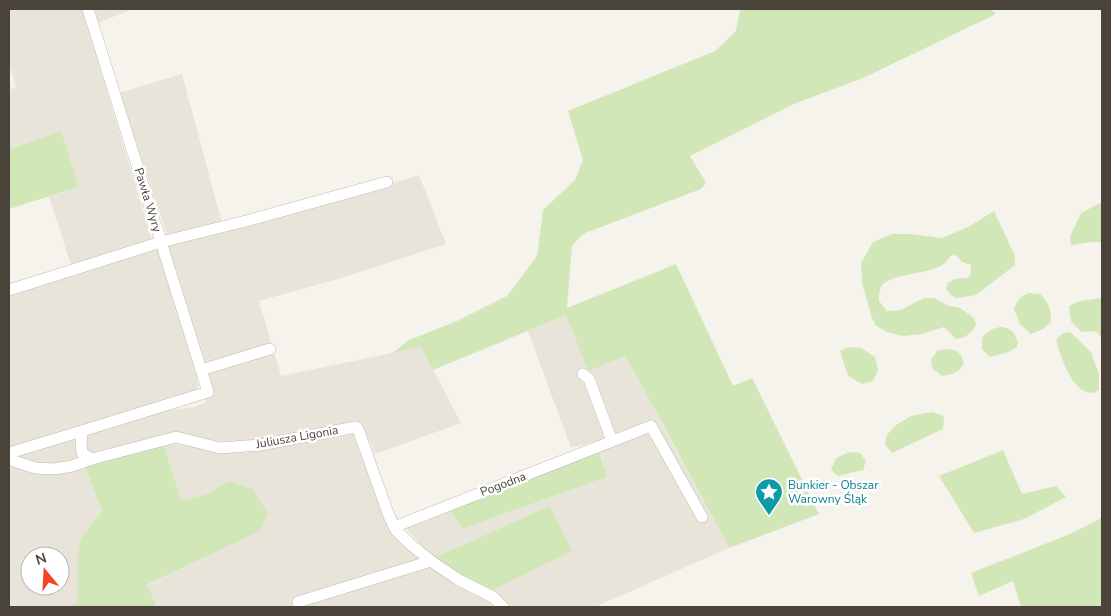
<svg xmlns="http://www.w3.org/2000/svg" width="1111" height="616" font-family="'Nunito Sans',sans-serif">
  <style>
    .residential { fill: #e9e4da; fill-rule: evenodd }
    .green { fill: #d2e7b7 }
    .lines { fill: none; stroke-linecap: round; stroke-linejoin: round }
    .street-casing { stroke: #c1baaf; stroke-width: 12 }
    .street { stroke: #fff; stroke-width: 11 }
    .labels { text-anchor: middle; stroke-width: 5; stroke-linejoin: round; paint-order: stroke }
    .street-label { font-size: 12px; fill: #4a433a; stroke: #fff }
    .culture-label { font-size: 12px; fill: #0d838f; stroke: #fff; text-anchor: start }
  </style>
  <rect width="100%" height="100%" fill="#f5f3ec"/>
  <g class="residential">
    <path d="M9,9H134L97,23L98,62L152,240L167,234L119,93L182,74L222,223L315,207L419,175L446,244L341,278L259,301L281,376L421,347L461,423L375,454L365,430L356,421L237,444L174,434L88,456L84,452L85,435L159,411L195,407L204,403L210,392L197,371L198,390L9,448V294L71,265L49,197L79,187L61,132L9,150V90L16,87L9,61Z"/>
    <path d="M566,315L588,370L624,355L659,417L663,426L729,548L595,607H512L490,591L463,545L434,557L420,544L399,520L446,500L462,529L607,477L597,441L571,448L528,331Z"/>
    <path d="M352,430L381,509L392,534L497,607H157L147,586L201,559L163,443L237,452Z"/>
    <path d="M74,440L102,511L81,538L78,553V602L69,607H9V452ZM30,556H60V586H30Z"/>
  </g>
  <g class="green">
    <path d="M740,9H991L996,14L863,78L794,104L690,156L706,183L701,189L585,233L572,245L567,308L676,264L733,386L752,378L819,514L729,548L659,417L625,356L588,371L566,315L433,370L421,347L393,353L409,340L455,322L507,296L537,256L543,210L575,180L583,160L568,111L715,51L736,31Z"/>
    <path d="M61,131L79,187L9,209V150Z"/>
    <path d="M1102,202V242H1092L1071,245L1070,237L1081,213Z"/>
    <path d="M994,211L1015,256V265L976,295L957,298L951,295L946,289L948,283L955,279L968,278L971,273V265L962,262L957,256L952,255C949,257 947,261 944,264C930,275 885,273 880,289C879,293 879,298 879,301L887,311L901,310L924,298H934L947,305L960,308L974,318L976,324L974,329L965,337L956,339L944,327L922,334L903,336L887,332L876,326L872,318L862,283L861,263L873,242L892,234H910L942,238L968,227Z"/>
    <path d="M1029,293L1040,294C1050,305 1051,308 1051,322L1043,329L1031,334L1020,324L1014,309C1017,301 1020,296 1029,293Z"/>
    <path d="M1102,298V338L1096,331L1081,332L1071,321L1069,306L1079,301Z"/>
    <path d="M1001,327C1012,328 1014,333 1018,342L1017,347L1008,352L990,357L982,349V338C988,331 992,328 1001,327Z"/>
    <path d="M1070,332L1091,352L1099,374V390L1094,393C1090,393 1085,392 1082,390C1069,381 1060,355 1056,340L1062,334Z"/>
    <path d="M849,347L861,348L875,357L878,370L873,381L862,384L848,376L840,351Z"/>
    <path d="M945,349C958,350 960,351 964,363C960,373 951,374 942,376L932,368L931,360L937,351Z"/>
    <path d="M932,412L944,416L943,429L892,453L885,444L887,435L896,425L911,416Z"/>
    <path d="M163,443L182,501L208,494L229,481L252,489L268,513L261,530L147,585L157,607H69L78,601V553L81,538L102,511L84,465Z"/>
    <path d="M1003,450L1022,494L1056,486L1066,497L1024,519L974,533L939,476Z"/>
    <path d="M599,451L607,477L462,529L450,508Z"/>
    <path d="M849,452L860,453L866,461L863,470L838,476L831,470L836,458Z"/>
    <path d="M550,506L572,551L490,591L461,578L434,557L463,545Z"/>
    <path d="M1102,518V607H1021L1013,581L979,596L971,573L1070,534Z"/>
  </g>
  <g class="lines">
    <g class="street-casing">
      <g id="street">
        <path d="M9,290L161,242L246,221L387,182"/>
        <path d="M201,370L270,349"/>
        <path d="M583,374L589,379L612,441"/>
        <path d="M82,431L81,444L82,453L92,459"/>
        <path d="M9,453L82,431L208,392L88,9"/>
        <path d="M9,457L14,461L35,468L54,469L72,466L92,459L176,437L220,448L260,445L356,427L358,429L389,516L396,530L410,544L431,561L459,580L493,597L503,607"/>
        <path d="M394,527L651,426L702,517"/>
        <path d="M298,602L431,561"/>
      </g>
    </g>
    <use href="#street" class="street"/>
  </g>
  <defs>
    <g id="sight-pin" transform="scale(1.4375)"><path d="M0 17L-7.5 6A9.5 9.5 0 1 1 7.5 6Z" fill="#0f9aa8" stroke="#fff"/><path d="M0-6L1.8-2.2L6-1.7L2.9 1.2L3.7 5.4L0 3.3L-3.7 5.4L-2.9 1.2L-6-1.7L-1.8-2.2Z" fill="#fff"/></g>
  </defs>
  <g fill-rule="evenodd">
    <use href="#sight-pin" x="769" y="492"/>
  </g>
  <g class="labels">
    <g class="street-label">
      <text transform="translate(148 200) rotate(73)" y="4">Pawła Wyry</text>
      <text transform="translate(297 437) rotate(-10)" y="4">Juliusza Ligonia</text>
      <text transform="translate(503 484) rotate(-21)" y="4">Pogodna</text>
    </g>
    <g class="culture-label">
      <text x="788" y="489">Bunkier - Obszar<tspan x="788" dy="14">Warowny Śląk</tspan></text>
    </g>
  </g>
  <rect width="1111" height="616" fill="none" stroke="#4a433a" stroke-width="20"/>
  <g transform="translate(45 571) rotate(342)"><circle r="24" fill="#ffffff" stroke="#b7b4b0"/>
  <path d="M0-4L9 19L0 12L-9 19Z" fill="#f24427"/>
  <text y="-8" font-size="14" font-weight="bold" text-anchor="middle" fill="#4a433a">N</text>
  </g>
</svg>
